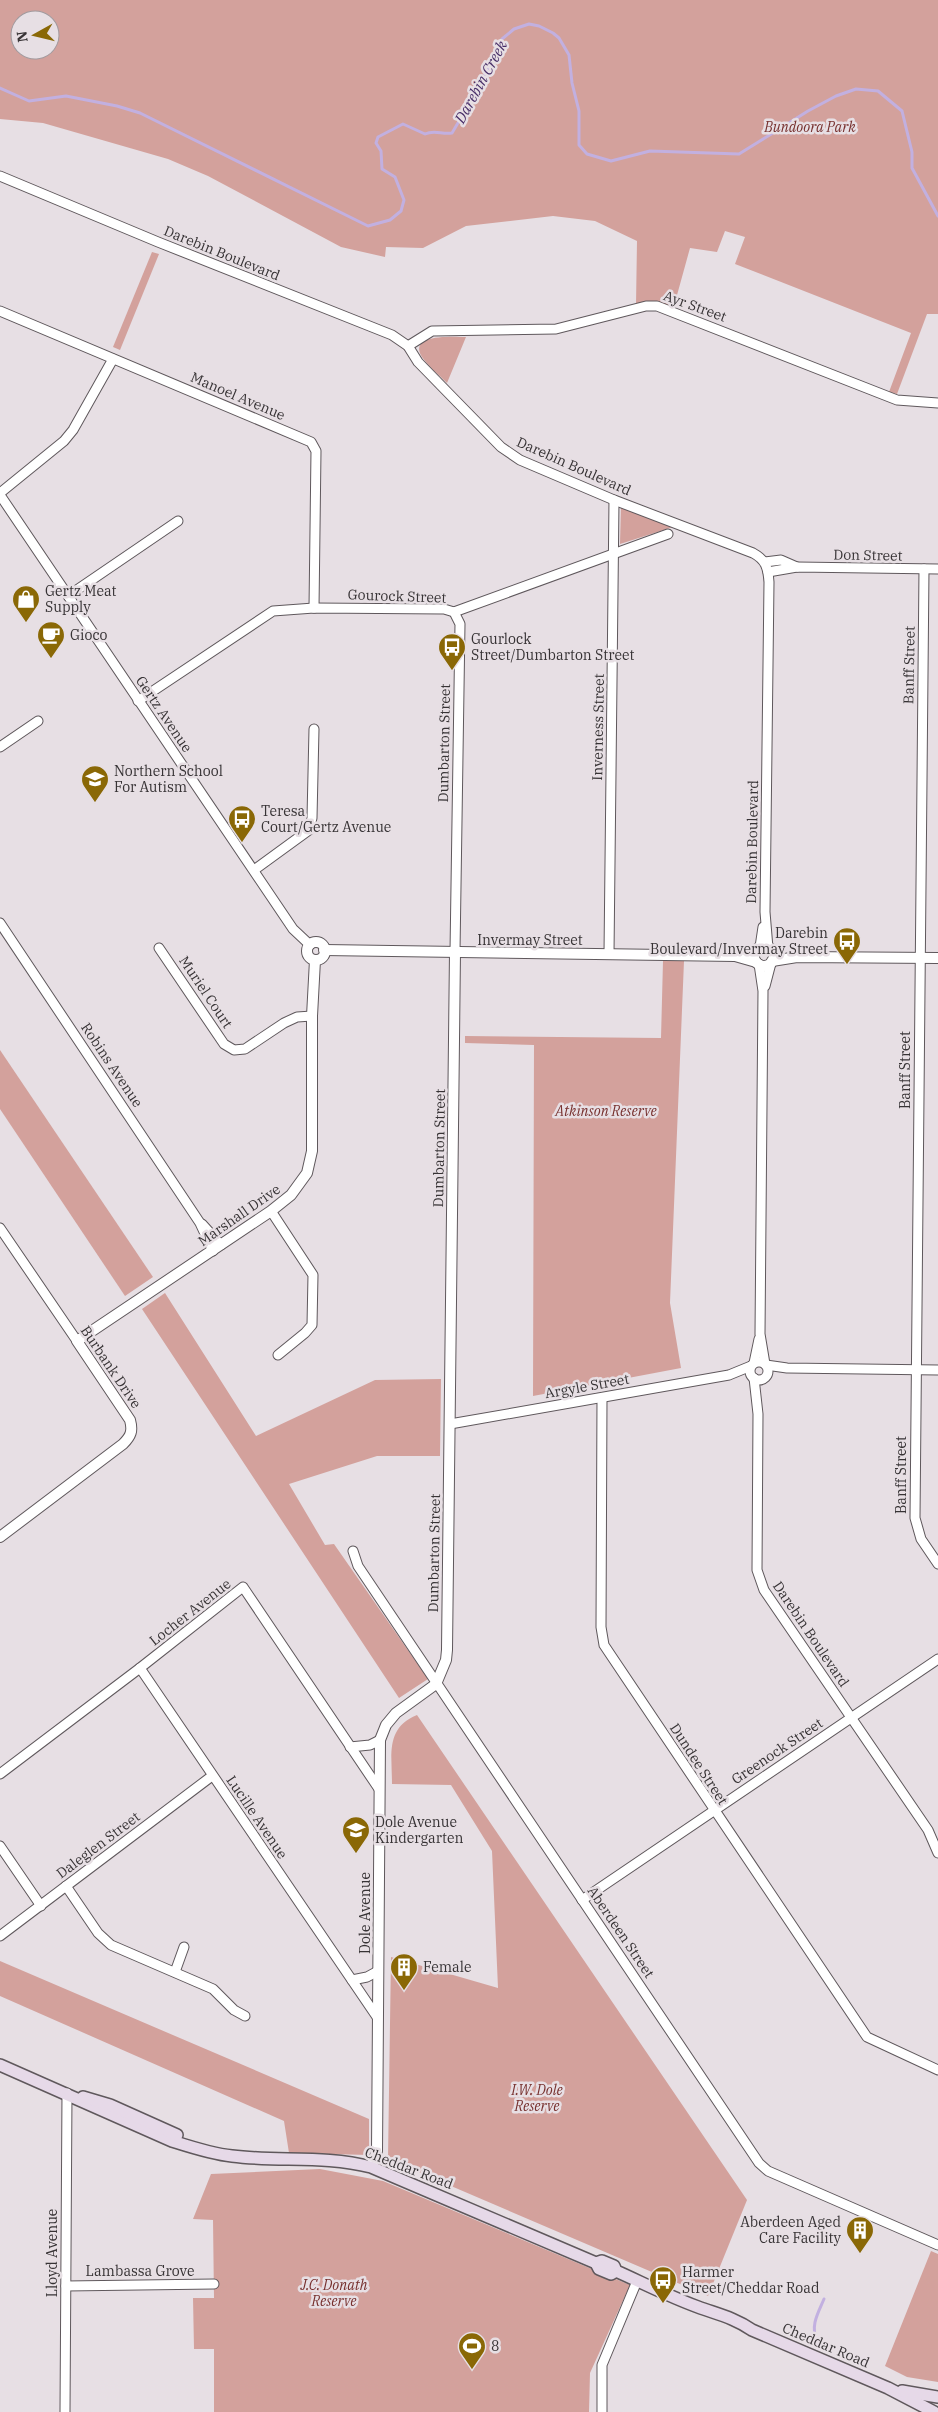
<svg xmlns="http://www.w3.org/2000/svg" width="938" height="2412" font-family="'IBM Plex Serif',serif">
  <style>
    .green { fill: #d3a19c; fill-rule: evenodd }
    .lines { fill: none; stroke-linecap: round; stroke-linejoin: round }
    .stream { stroke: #c2b0e0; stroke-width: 3 }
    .minor-casing { stroke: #5f585c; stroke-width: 11 }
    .tertiary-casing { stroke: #5f585c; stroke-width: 12 }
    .secondary-casing { stroke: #5f585c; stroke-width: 14 }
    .minor { stroke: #fff; stroke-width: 9 }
    .tertiary { stroke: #fff; stroke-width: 10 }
    .secondary { stroke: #e6d9e8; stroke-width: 11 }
    .labels { text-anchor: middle; stroke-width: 5; stroke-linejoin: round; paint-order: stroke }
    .park-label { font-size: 14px; font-style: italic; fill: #77302e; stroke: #e7dfe4 }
    .street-label { font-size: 14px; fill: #373335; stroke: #e7dfe4 }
    .poi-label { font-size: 14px; fill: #373335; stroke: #e7dfe4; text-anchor: start }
    .water-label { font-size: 15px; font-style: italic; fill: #482e68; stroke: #e7dfe4 }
  </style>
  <rect width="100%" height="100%" fill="#e7dfe4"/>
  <g class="green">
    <path d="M0,0H938V314H927L897,394L889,392L911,333L735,264L745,237L725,231L717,252L690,248L674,306L654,303L636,305L637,241L595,221L553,216L466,226L423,248L386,247L385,257L341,247L208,176L168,159L43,123L0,119ZM20,20H50V50H20Z"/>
    <path d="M152,252L159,254L120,350L113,347Z"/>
    <path d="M466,337L447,383C439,375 428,366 422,357C407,333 455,337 466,337Z"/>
    <path d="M621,506L673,527L620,544Z"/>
    <path d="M663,961H684L670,1303L681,1368L533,1396L534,1045L465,1043V1036L661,1038Z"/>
    <path d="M0,1050L153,1277L125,1296L0,1109Z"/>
    <path d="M165,1293L256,1436L375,1380L441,1379L440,1456H377L289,1484L325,1545L334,1544L428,1679L399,1698L142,1309Z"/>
    <path d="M417,1715L747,2200L708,2296L388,2159L391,1957L498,1988L492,1851L451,1785L392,1784C392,1755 385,1728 417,1715Z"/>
    <path d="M0,1961L369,2119V2155L289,2153L284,2121L0,1996Z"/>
    <path d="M320,2169L383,2181L630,2285L590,2373L589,2412H214V2349H194L193,2298H214L213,2220L193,2219L211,2174Z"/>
    <path d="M931,2251L938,2254V2382L907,2377L885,2366Z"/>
  </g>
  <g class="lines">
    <g class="stream">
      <path d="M0,88L29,101L66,96L117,106L140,113L368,226L390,220L401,211L404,200L395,177L382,169L381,151L376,143L378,137L403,124L425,134C435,129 442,135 452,133L478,89L502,39L514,29L529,24L539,26L553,33L559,38L569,55L572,83L579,111V145L587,154L611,161L650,151L739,154L808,111L836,96L856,89L878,91L902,111L912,152V168L938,216"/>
      <path d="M817,2341C810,2326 818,2313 824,2299"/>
    </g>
    <g class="minor-casing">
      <g id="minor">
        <path d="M0,176L158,242L392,335L408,346L418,362L501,447L520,460L614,500L753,553C766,560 768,568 769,582L765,912L768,948"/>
        <path d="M0,311L311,442L316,451L314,608"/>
        <path d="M408,346L432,331L556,329L646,306H657L897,400L938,403"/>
        <path d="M0,493L64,441L73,430L113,359"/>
        <path d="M0,495L293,929L310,945"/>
        <path d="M765,562L781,560L797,567"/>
        <path d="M924,569L915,1518L921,1539L938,1564"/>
        <path d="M768,572L797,567L938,569"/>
        <path d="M68,596L178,521"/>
        <path d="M454,612L460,624L455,952"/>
        <path d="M138,701L273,611L314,608L444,609L454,612L668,534"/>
        <path d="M0,747L38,721"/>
        <path d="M254,870L309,830L312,818L314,729"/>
        <path d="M0,923L200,1223L213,1251"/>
        <path d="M760,947L763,927"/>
        <path d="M159,948L224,1044L234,1050L245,1049L284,1023L297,1017L312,1016"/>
        <path d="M609,954L614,500"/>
        <path d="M759,964L763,991L760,1334L765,1364"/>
        <path d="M765,986L771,963"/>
        <path d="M271,1211L313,1275L312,1325L305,1333L278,1355"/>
        <path d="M202,1224L221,1245"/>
        <path d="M0,1228L77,1341"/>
        <circle cx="759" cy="1371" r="9"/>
        <path d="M754,1363L759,1339"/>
        <path d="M766,1365L787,1368L938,1370"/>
        <path d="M754,1378L758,1414L757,1570L764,1590L928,1830L938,1853"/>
        <path d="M602,1398L601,1627L604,1645L867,2037L938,2070"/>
        <path d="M450,1424L729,1375L751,1366"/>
        <path d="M353,1551L358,1566L759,2163L768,2171L938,2245"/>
        <path d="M140,1668L377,2017"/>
        <path d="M350,1747L370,1745L380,1740"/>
        <path d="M0,1774L140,1668L243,1587L379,1789"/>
        <path d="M0,1846L41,1906"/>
        <path d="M66,1886L98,1933L111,1945L213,1989L234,2010L245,2016"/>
        <path d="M582,1900L938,1659"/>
        <path d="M0,1936L212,1776"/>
        <path d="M175,1972L184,1947"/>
        <path d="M352,1980L367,1977L378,1971"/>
        <path d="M66,2286L214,2284"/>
        <path d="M65,2412L67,2093"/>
        <path d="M602,2412V2365L637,2281"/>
      </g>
    </g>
    <g class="tertiary-casing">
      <g id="tertiary">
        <circle cx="316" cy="951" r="9"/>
        <circle cx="764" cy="956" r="10"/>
        <path d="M324,950L735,956L756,962"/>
        <path d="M772,961L797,957L938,958"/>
        <path d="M0,1537L123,1444C131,1436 133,1431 130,1420L77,1341L271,1211L291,1195L307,1173L312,1151V1016L315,960"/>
        <path d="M371,2167L377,2151L380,1740L386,1725L396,1713L436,1684L446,1660L447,1650L455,952"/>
      </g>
    </g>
    <g class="secondary-casing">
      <g id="secondary">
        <path d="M0,2065L172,2141C191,2147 212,2154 232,2156C279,2162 324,2155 371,2167L596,2263L602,2261L614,2266L616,2271C643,2283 670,2297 698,2307C717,2314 735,2318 752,2330L888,2388L934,2412"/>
        <path d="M83,2097L110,2105L177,2135"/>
        <path d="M596,2263L599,2269L611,2274L616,2271"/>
        <path d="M902,2391L938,2397"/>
      </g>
    </g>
    <use href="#minor" class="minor"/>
    <use href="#tertiary" class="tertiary"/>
    <use href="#secondary" class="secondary"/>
  </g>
  <defs>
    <g id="shop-pin" transform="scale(1.4375)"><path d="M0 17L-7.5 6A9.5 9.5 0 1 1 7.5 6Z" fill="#8a6806" stroke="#e7dfe4"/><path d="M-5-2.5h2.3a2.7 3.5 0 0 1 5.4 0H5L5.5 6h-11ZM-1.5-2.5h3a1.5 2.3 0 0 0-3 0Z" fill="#fff"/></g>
    <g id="cafe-pin" transform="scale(1.4375)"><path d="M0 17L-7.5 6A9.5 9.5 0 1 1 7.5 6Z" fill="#8a6806" stroke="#e7dfe4"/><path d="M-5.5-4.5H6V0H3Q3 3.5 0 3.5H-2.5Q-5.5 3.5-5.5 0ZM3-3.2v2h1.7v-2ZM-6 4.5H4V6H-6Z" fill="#fff"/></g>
    <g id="bus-pin" transform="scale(1.4375)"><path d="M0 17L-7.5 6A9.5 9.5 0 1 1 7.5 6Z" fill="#8a6806" stroke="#e7dfe4"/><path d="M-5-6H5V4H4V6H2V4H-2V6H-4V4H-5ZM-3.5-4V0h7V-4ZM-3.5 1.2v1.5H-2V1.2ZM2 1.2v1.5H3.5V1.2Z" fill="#fff"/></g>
    <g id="school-pin" transform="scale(1.4375)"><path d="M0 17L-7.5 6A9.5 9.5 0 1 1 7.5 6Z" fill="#8a6806" stroke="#e7dfe4"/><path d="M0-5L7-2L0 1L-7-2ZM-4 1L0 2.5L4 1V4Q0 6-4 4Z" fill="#fff"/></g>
    <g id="building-pin" transform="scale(1.4375)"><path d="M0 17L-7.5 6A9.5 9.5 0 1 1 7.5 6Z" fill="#8a6806" stroke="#e7dfe4"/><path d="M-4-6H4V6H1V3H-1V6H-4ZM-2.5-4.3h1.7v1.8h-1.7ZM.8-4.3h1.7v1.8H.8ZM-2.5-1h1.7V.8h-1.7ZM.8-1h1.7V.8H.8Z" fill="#fff"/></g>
    <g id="stadium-pin" transform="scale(1.4375)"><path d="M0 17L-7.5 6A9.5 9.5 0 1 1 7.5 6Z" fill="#8a6806" stroke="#e7dfe4"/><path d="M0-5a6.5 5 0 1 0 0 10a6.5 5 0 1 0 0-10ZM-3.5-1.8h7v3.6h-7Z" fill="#fff"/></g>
  </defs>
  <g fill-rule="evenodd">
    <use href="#shop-pin" x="26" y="599"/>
    <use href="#cafe-pin" x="51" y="635"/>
    <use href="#bus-pin" x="452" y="647"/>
    <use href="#school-pin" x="95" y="779"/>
    <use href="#bus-pin" x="242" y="819"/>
    <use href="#bus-pin" x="847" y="941"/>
    <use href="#school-pin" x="356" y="1830"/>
    <use href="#building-pin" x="404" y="1967"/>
    <use href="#building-pin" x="860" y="2230"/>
    <use href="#bus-pin" x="663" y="2280"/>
    <use href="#stadium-pin" x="472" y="2346"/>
  </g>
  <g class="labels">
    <g class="park-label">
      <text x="810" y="132">Bundoora Park</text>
      <text x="606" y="1116">Atkinson Reserve</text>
      <text x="537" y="2095">I.W. Dole<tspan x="537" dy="16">Reserve</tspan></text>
      <text x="334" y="2290">J.C. Donath<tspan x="334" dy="16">Reserve</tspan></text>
    </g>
    <g class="street-label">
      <text transform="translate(222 253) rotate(22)" y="5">Darebin Boulevard</text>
      <text transform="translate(695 306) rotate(20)" y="5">Ayr Street</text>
      <text transform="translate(238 396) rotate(23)" y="5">Manoel Avenue</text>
      <text transform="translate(574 466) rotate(24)" y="5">Darebin Boulevard</text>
      <text transform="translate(868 555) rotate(1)" y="5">Don Street</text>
      <text transform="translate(397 596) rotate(2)" y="5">Gourock Street</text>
      <text transform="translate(909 665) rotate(-89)" y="5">Banff Street</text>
      <text transform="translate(164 714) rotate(56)" y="5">Gertz Avenue</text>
      <text transform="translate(598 727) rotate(-89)" y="5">Inverness Street</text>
      <text transform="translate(444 743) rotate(-89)" y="5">Dumbarton Street</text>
      <text transform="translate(752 842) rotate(-89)" y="5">Darebin Boulevard</text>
      <text x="530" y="945">Invermay Street</text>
      <text transform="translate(206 992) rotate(56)" y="5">Muriel Court</text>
      <text transform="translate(112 1065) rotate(56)" y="5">Robins Avenue</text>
      <text transform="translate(905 1070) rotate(-90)" y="5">Banff Street</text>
      <text transform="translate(439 1148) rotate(-89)" y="5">Dumbarton Street</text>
      <text transform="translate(239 1215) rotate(-35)" y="5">Marshall Drive</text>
      <text transform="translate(111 1367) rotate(56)" y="5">Burbank Drive</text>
      <text transform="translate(587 1386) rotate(-10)" y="5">Argyle Street</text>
      <text transform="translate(901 1475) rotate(-90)" y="5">Banff Street</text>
      <text transform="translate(434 1553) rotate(-89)" y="5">Dumbarton Street</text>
      <text transform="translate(190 1612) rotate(-38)" y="5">Locher Avenue</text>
      <text transform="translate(811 1634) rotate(56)" y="5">Darebin Boulevard</text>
      <text transform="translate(777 1751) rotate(-34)" y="5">Greenock Street</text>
      <text transform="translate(699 1764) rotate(57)" y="5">Dundee Street</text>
      <text transform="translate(257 1817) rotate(56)" y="5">Lucille Avenue</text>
      <text transform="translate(98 1845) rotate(-37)" y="5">Daleglen Street</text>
      <text transform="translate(365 1913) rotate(-90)" y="5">Dole Avenue</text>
      <text transform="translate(621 1932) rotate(56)" y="5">Aberdeen Street</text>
      <text transform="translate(409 2168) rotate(21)" y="5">Cheddar Road</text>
      <text transform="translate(52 2253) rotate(-90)" y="5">Lloyd Avenue</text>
      <text x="140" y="2276">Lambassa Grove</text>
      <text transform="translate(826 2345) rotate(23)" y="5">Cheddar Road</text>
    </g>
    <g class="poi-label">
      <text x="45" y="596">Gertz Meat<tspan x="45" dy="16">Supply</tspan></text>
      <text x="70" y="640">Gioco</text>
      <text x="471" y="644">Gourlock<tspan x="471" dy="16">Street/Dumbarton Street</tspan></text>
      <text x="114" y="776">Northern School<tspan x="114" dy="16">For Autism</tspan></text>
      <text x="261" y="816">Teresa<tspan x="261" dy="16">Court/Gertz Avenue</tspan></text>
      <text x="828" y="938" text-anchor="end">Darebin<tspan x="828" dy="16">Boulevard/Invermay Street</tspan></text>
      <text x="375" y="1827">Dole Avenue<tspan x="375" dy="16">Kindergarten</tspan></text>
      <text x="423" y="1972">Female</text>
      <text x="841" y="2227" text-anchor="end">Aberdeen Aged<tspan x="841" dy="16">Care Facility</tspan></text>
      <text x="682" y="2277">Harmer<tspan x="682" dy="16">Street/Cheddar Road</tspan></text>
      <text x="491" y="2351">8</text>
    </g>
    <g class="water-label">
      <text transform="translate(481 82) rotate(-61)" y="5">Darebin Creek</text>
    </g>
  </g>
  <g transform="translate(35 35) rotate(262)"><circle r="24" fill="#e7dfe4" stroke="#a19a9e"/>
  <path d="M0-4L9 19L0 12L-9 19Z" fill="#8a6806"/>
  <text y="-8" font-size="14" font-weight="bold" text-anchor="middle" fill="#373335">N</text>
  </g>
</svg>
